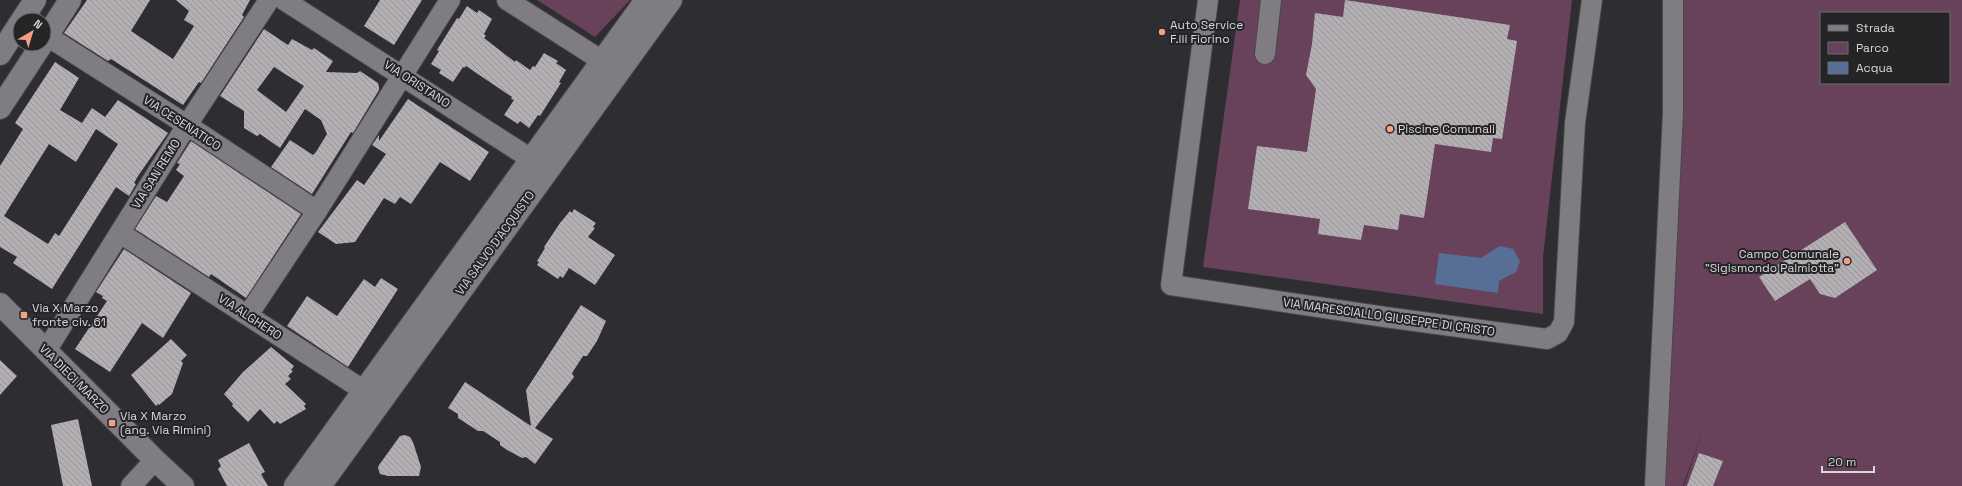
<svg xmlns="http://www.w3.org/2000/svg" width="1962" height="486" font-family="'Space Grotesk',sans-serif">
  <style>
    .green { fill: #68425b; fill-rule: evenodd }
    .water { fill: #576f97 }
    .building { fill: url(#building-back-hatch); fill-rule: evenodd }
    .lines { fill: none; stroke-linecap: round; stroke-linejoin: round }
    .street-casing { stroke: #49484b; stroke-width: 22 }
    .secondary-casing { stroke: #49484b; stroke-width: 24 }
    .street { stroke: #7f7d81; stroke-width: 20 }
    .secondary { stroke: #7f7d81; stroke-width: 22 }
    .poi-dot { fill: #f39f82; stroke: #252427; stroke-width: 1.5 }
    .labels { text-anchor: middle; stroke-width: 4; stroke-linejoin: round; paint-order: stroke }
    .poi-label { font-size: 12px; fill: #d7d7d9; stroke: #252427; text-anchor: start }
    .street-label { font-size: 12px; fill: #d7d7d9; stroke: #252427 }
  </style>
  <defs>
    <pattern id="building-back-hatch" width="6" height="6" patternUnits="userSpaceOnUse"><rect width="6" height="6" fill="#b3afb3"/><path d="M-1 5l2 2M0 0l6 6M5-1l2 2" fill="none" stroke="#969396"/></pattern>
  </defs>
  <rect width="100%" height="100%" fill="#2e2d31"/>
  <g class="green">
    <path d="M537,0H630L595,37Z"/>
    <path d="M1240,0H1572L1543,257V314L1203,267Z"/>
    <path d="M1678,0H1962V486H1684L1704,427L1683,486H1663ZM1821,13H1949V83H1821Z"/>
  </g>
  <path class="water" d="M1500,246L1513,249L1520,261L1516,272L1499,281L1498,293L1435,284L1439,253L1481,258Z"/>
  <g class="building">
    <path d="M87,0H150L131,31L173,59L194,26L184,20L189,11L176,0H250L242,15L244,17L201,83L199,82L183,105L111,59L108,61L64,33Z"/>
    <path d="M380,0H422L394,45L364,26Z"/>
    <path d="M1345,0L1510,25L1507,39L1517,41L1502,139L1493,138L1491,152L1435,144L1424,218L1400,214L1398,230L1364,225L1361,240L1318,234L1320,219L1248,209L1257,146L1307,152L1316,89L1306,75L1312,44L1315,13L1343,17Z"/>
    <path d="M467,6L477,13L479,10L492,19L484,34L486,36L484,38L515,62L516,60L530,70L533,66L535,67L544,53L558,61L556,63L566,70L559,82L561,83L540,116L538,115L529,128L520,121L518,124L504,115L514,100L511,99L512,97L466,66L464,68L463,67L453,82L439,73L441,70L431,64L439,51L437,50L457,18L459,19Z"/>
    <path d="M264,29L288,45L292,39L312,50L314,48L333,61L326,72L357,73L360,71L378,83L379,87V90L353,133L351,132L312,194L271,167L290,140L313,155L316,152L327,134L321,120L305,109L280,148L260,134L257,136L244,128V111L220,96ZM274,67L304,86L286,112L257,90Z"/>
    <path d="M55,62L79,78L60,110L82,123L92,108L105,117L118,100L168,133L138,176L134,183L136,184L129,196L116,187L52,289L13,263L17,257L0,247V166L23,129L15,123ZM96,129L118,144L59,236L55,233L48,244L4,216L49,144L76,162Z"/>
    <path d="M408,99L489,152L470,181L440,162L411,204L400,197L395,204L384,198L355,242L336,244L318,232L357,180L364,185L386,154L372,145L379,135V141Z"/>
    <path d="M191,141L301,214L246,298L211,274L209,277L135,229L156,196L167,202L184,176L176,170L180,164L177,163Z"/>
    <path d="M574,209L596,223L593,227L595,228L588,237L615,255L595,285L569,268L563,278L560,276L558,279L537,265L539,262L537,261L545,248L544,247L560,223L570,211L572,213Z"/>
    <path d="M1845,222L1877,270L1835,298L1820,294L1810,279L1775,301L1759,277Z"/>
    <path d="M124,249L191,293L163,338L142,323L110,372L75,349L107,301L102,298L103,296L96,292Z"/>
    <path d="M381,278L398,289L348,367L287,326L307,296L337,316L364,279L375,287Z"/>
    <path d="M581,305L606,321L597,341L587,356H583L572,373L574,377L535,428L553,439L535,464L526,457L522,458L507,450L500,445V442L483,431H478L458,418V414L448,408L465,382L531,426L526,390Z"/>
    <path d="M171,339L187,355L181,361L183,363L172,394L159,405L158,404L156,406L131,375Z"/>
    <path d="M271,347L294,366L291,370L293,371L288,376L291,379L285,384L306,404L304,406L306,409L280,424L277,421L274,424L260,409L248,422L232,406L233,404L224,394L243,372Z"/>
    <path d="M0,360L17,376L0,395Z"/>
    <path d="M78,419L92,486H63L51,425Z"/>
    <path d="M405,435L410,437L413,442L421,467L419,476H388L380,474L378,468L379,465L400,436Z"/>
    <path d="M249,443L265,472L261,474L268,486H227L218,469L221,466L218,460Z"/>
    <path d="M1699,453L1723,461L1713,486H1687Z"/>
  </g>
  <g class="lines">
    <g class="street-casing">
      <g id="street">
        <path d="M284,0L545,168"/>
        <path d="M507,0L615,69"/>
        <path d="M1208,0L1171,285L1385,317L1547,339L1558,333L1564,322L1575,123L1592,0"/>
        <path d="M47,36L187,125L317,211"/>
        <path d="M1265,54L1271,0"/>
        <path d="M120,233L377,399"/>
        <path d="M248,315L317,211L450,0"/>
        <path d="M46,351L187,125L269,0"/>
        <path d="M131,486L155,460"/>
        <path d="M1655,486L1673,112V0"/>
      </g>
    </g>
    <g class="secondary-casing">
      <g id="secondary">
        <path d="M22,20L35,0"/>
        <path d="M44,41L70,0"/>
        <path d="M0,54L20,23"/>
        <path d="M0,108L42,44"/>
        <path d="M0,304L155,460L183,486"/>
        <path d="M295,486L646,0"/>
        <path d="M320,486L671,0"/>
      </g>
    </g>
    <use href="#street" class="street"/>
    <use href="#secondary" class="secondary"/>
  </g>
  <g class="poi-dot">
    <circle cx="1162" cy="32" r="4"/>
    <circle cx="1390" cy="129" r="4"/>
    <circle cx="1847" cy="261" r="4"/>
    <rect x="20" y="311" width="8" height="8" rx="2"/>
    <rect x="108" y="419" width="8" height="8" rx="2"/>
  </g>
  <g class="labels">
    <g class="poi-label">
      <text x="1170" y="29">Auto Service<tspan x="1170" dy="14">F.lli Fiorino</tspan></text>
      <text x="1398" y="133">Piscine Comunali</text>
      <text x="1839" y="258" text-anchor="end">Campo Comunale<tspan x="1839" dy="14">"Sigismondo Palmiotta"</tspan></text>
      <text x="32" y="312">Via X Marzo<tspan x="32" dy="14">fronte civ. 61</tspan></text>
      <text x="120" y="420">Via X Marzo<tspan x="120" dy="14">(ang. Via Rimini)</tspan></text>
    </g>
    <g class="street-label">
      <text transform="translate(417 84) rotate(33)" y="4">VIA ORISTANO</text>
      <text transform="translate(182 123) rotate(33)" y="4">VIA CESENATICO</text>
      <text transform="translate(156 174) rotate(-58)" y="4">VIA SAN REMO</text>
      <text transform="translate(495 243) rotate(-54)" y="4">VIA SALVO D'ACQUISTO</text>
      <text transform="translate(250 317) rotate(33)" y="4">VIA ALGHERO</text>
      <text transform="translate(1389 317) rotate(8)" y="4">VIA MARESCIALLO GIUSEPPE DI CRISTO</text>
      <text transform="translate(74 379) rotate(45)" y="4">VIA DIECI MARZO</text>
    </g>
  </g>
  <rect x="1820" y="12" width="130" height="72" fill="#252427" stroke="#6c6c6e"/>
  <rect x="1828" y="25" width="20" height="6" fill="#7f7d81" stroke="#6c6c6e"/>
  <text x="1856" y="32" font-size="12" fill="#d7d7d9">Strada</text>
  <rect x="1828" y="42" width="20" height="12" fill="#68425b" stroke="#6c6c6e"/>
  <text x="1856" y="52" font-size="12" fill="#d7d7d9">Parco</text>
  <rect x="1828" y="62" width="20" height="12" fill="#576f97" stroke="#6c6c6e"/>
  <text x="1856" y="72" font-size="12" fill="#d7d7d9">Acqua</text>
  <g transform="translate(32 32) rotate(38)"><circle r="19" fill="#252427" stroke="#6c6c6e"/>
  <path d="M0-3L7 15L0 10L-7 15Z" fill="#f39f82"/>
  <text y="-6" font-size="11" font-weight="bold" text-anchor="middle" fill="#d7d7d9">N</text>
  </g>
  <path d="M1822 466v6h52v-6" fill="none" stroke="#d7d7d9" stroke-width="2"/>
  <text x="1828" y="466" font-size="12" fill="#d7d7d9" stroke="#252427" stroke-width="3" paint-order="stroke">20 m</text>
</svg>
